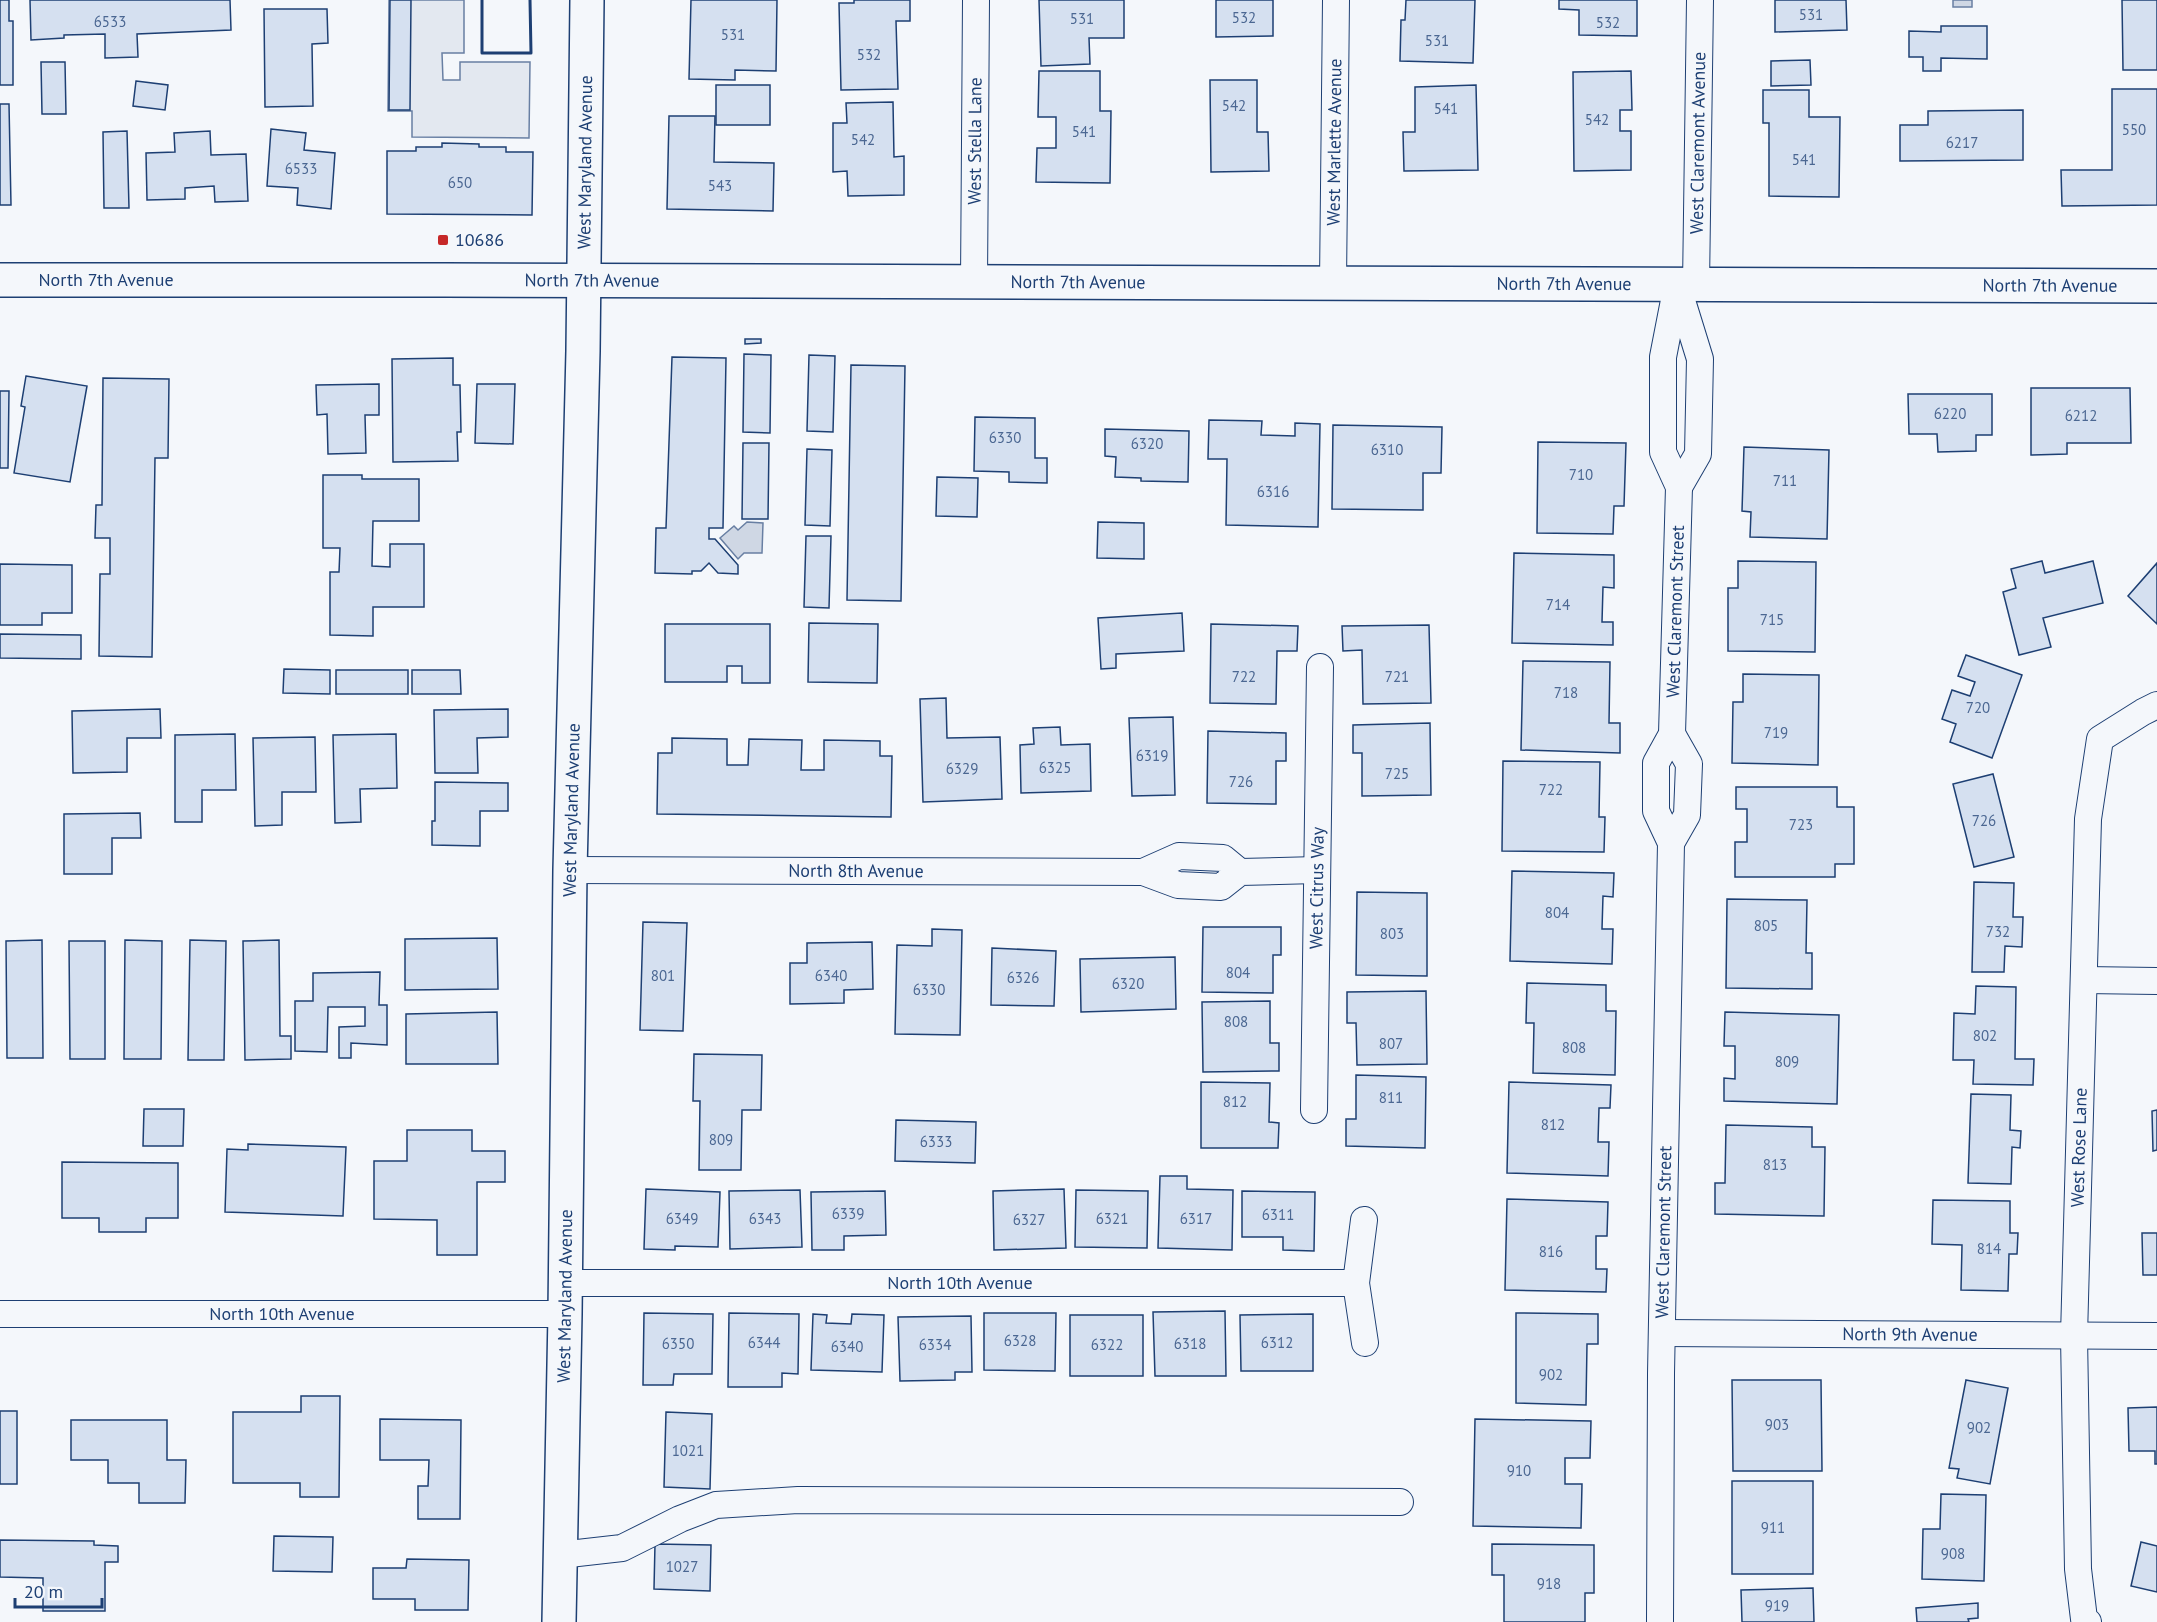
<svg xmlns="http://www.w3.org/2000/svg" width="2157" height="1622" font-family="'PT Sans',sans-serif">
  <style>
    .parking { fill: #e3e8f0; stroke: #687fa3; stroke-width: 1.5 }
    .water { fill: #cfd7e4; stroke: #687fa3; stroke-width: 1.5 }
    .building { fill: #d5e0f0; stroke: #1d3f73; stroke-width: 1.5 }
    .lines { fill: none; stroke-linecap: round; stroke-linejoin: round }
    .street-casing { stroke: #1d3f73; stroke-width: 28 }
    .secondary-casing { stroke: #1d3f73; stroke-width: 36 }
    .street { stroke: #f4f7fb; stroke-width: 26 }
    .secondary { stroke: #f4f7fb; stroke-width: 33 }
    .wall { stroke: #1d3f73; stroke-width: 3 }
    .poi-dot { fill: #c62828; stroke: #f4f7fb; stroke-width: 2 }
    .labels { text-anchor: middle; stroke-width: 4.5; stroke-linejoin: round; paint-order: stroke }
    .number-label { font-size: 15px; fill: #4b6792 }
    .street-label { font-size: 18px; fill: #1d3f73; stroke: #f4f7fb }
    .poi-label { font-size: 18px; fill: #1d3f73; stroke: #f4f7fb; text-anchor: start }
  </style>
  <rect width="100%" height="100%" fill="#f4f7fb"/>
  <path class="parking" d="M389,0H464V53H442L443,80H460V62H530L529,138L412,137V111H388Z"/>
  <g class="water">
    <rect x="1953" y="0" width="19" height="7"/>
    <path d="M747,522L763,523L762,553H744L738,559L720,538L734,526L738,530Z"/>
  </g>
  <g class="building">
    <path d="M0,0H9V21H13V85H0Z"/>
    <path d="M30,0H230L231,30L137,34L138,57L105,58V34L64,35V38L31,40Z"/>
    <path d="M390,0H411L410,110H389Z"/>
    <path d="M691,0H777L776,71L735,70V80L689,79Z"/>
    <path d="M854,0H910V21H896L898,89L841,90L839,3H854Z"/>
    <path d="M1039,0H1124V38H1089L1090,64L1041,66Z"/>
    <path d="M1216,0H1273V36L1216,37Z"/>
    <path d="M1406,0H1475L1473,63L1400,61L1401,20H1405Z"/>
    <path d="M1559,0H1637V36L1579,35V10L1559,9Z"/>
    <path d="M1775,0H1846L1847,30L1775,32Z"/>
    <path d="M2122,0H2157V70H2123Z"/>
    <path d="M264,9H327L328,43L312,44L313,106L265,107Z"/>
    <path d="M1941,26H1987V59L1941,58V71H1923V57H1909V31L1941,32Z"/>
    <path d="M1810,60L1811,85L1771,86V61Z"/>
    <path d="M41,62H65L66,114H42Z"/>
    <path d="M1039,71H1100V111H1111L1110,183L1036,182L1037,148H1056V117H1038Z"/>
    <path d="M1631,71L1632,110H1620V131H1631V170L1574,171L1573,72Z"/>
    <path d="M1210,80H1257V132H1268L1269,171L1211,172Z"/>
    <path d="M136,81L168,85L165,110L133,106Z"/>
    <rect x="716" y="85" width="54" height="40"/>
    <path d="M1476,85L1478,170L1404,171L1403,132H1415V87Z"/>
    <path d="M2112,89H2157V205L2062,206L2061,170H2112Z"/>
    <path d="M1763,90H1809V117H1840L1839,197L1769,196V123H1763Z"/>
    <path d="M893,102L894,157L904,156V195L848,196L847,171L833,172V123H847L846,103Z"/>
    <path d="M0,104H9L11,205H0Z"/>
    <path d="M2023,110V160L1900,161V125H1928V111Z"/>
    <path d="M669,116H715L714,162L774,163L773,211L667,209Z"/>
    <path d="M271,129L306,133L304,150L335,153L331,209L297,205L298,188L267,186Z"/>
    <path d="M127,131L129,208H104L103,132Z"/>
    <path d="M210,131L211,155L246,154L248,201L215,202L214,186L185,188V199L147,200L146,153L175,152L174,133Z"/>
    <path d="M442,143L479,144V147H506V152H533L532,215L387,214V151H416V147H442Z"/>
    <path d="M745,339H761V343L745,344Z"/>
    <path d="M744,354L771,355L770,433L743,432Z"/>
    <path d="M809,355L835,356L833,432L807,431Z"/>
    <path d="M672,357L726,358L723,528H709V539H715L738,565V574L718,573L709,563L701,571H692V574L655,573L656,528H666Z"/>
    <path d="M453,358V385H460L461,432H457L458,461L393,462L392,359Z"/>
    <path d="M851,365L905,366L901,601L847,600Z"/>
    <path d="M26,376L87,386L70,482L14,473L25,407L21,406Z"/>
    <path d="M103,378L169,379L168,458H155L152,657L99,656L100,574H110V538H95L96,505H102Z"/>
    <path d="M379,384V415H365L366,453L328,454L327,414L317,415L316,385Z"/>
    <path d="M477,384H515L513,444L475,443Z"/>
    <path d="M2031,388H2130L2131,443H2067V454L2031,455Z"/>
    <path d="M0,391H9L8,468H0Z"/>
    <path d="M1908,394H1992V435H1976V451L1938,452L1937,434H1909Z"/>
    <path d="M975,417L1035,418V458H1047V483L1009,482V472L974,471Z"/>
    <path d="M1209,420L1262,421L1261,435L1295,436V423L1320,424L1318,527L1226,525L1227,459H1208Z"/>
    <path d="M1333,425L1442,427L1441,473H1423V510L1332,509Z"/>
    <path d="M1105,429L1189,431L1188,482L1141,481V478L1115,477L1116,457L1105,456Z"/>
    <path d="M1538,442L1626,443L1624,506H1614L1613,534L1537,533Z"/>
    <path d="M743,443H769L768,519H742Z"/>
    <path d="M1744,447L1829,450L1827,539L1750,537L1751,512L1742,511Z"/>
    <path d="M807,449L832,450L830,526L805,525Z"/>
    <path d="M323,475H362V479H419V521H373L372,566L390,567V544H424V607H373V636L330,635V572H339L340,548H323Z"/>
    <path d="M937,477L978,478L977,517L936,516Z"/>
    <path d="M1098,522L1144,523V559L1097,558Z"/>
    <path d="M806,536H831L829,608L804,607Z"/>
    <path d="M1514,553L1614,555V588L1603,587L1602,622H1613V645L1512,643Z"/>
    <path d="M1738,561L1816,562L1815,652L1728,651V588H1738Z"/>
    <path d="M2042,561L2045,573L2093,561L2103,603L2043,618L2051,647L2019,655L2003,592L2016,588L2011,569Z"/>
    <path d="M2157,563V624L2128,596Z"/>
    <path d="M0,564L72,565V613H42V625H0Z"/>
    <path d="M1182,613L1184,651L1116,654V668L1101,669L1098,618Z"/>
    <path d="M809,623L878,624L877,683L808,682Z"/>
    <path d="M665,624H770V683H742V666H727V682H665Z"/>
    <path d="M1211,624L1298,626L1297,651H1277L1276,704L1210,703Z"/>
    <path d="M1429,625L1431,703L1363,704L1362,650L1343,651L1342,626Z"/>
    <path d="M0,634L81,635V659L0,658Z"/>
    <path d="M1966,655L2022,675L1992,758L1950,742L1956,724L1942,719L1952,690L1970,696L1975,682L1958,676Z"/>
    <path d="M1523,661L1610,662L1609,723H1620V753L1521,750Z"/>
    <path d="M284,669L330,670V694L283,693Z"/>
    <rect x="336" y="670" width="72" height="24"/>
    <path d="M412,670H460L461,694H412Z"/>
    <path d="M1743,674L1819,675L1818,765L1732,763L1733,702H1743Z"/>
    <path d="M946,698L947,738L1000,737L1002,799L923,802L920,699Z"/>
    <path d="M160,709L161,738H127V772L73,773L72,711Z"/>
    <path d="M508,709V737L477,738L478,773H435L434,710Z"/>
    <path d="M1173,717L1175,795L1132,796L1129,718Z"/>
    <path d="M1430,723L1431,795L1362,796V753H1353V725Z"/>
    <path d="M1060,727L1061,745L1090,744L1091,791L1021,793L1020,745L1034,744L1033,728Z"/>
    <path d="M1208,731L1286,733V761H1276V804L1207,803Z"/>
    <path d="M235,734L236,790H202V822H175V735Z"/>
    <path d="M396,734L397,788L360,789L361,822L335,823L333,735Z"/>
    <path d="M315,737L316,792H282V825L255,826L253,738Z"/>
    <path d="M672,738L727,739V765H748L749,739L802,740L801,770H824V740L880,741V756H892L891,817L657,814L658,753H672Z"/>
    <path d="M1503,761L1600,762L1599,817H1605L1604,852L1502,851Z"/>
    <path d="M1993,774L2014,857L1974,867L1953,784Z"/>
    <path d="M435,782L508,783V811H480V846L432,845V821H435Z"/>
    <path d="M1736,787H1837V807H1854V864H1835V877H1735V842H1747V809H1736Z"/>
    <path d="M140,813L141,838H112V874H64V814Z"/>
    <path d="M1512,871L1614,873L1613,897L1603,896L1602,929H1613L1612,964L1510,961Z"/>
    <path d="M1974,882L2014,883L2013,917H2023L2022,947L2005,946L2004,972H1972Z"/>
    <path d="M1357,892L1427,893V976L1356,975Z"/>
    <path d="M1727,899L1807,900L1806,953H1812V989L1726,988Z"/>
    <path d="M643,922L687,923L683,1031L640,1030Z"/>
    <path d="M1203,927H1281V955H1273V993L1202,992Z"/>
    <path d="M932,929L962,930L960,1035L895,1034L897,945L932,946Z"/>
    <path d="M497,938L498,989L405,990V939Z"/>
    <path d="M42,940L43,1058H7L6,941Z"/>
    <path d="M125,940L162,941L161,1059H124Z"/>
    <path d="M190,940L226,941L224,1060H188Z"/>
    <path d="M279,940L280,1036H291V1059L245,1060L243,941Z"/>
    <path d="M69,941H105V1059H70Z"/>
    <path d="M872,942L873,989L844,990V1003L790,1004V963H807V943Z"/>
    <path d="M992,948L1056,951L1054,1006L991,1005Z"/>
    <path d="M1175,957L1176,1009L1081,1012L1080,959Z"/>
    <path d="M380,972L379,1005H387V1045L351,1043V1058H339V1027L365,1026V1007H328L327,1052L295,1051V1001H313V973Z"/>
    <path d="M1527,983L1606,985V1011H1616L1615,1075L1533,1073L1534,1023H1526Z"/>
    <path d="M1976,986L2016,987L2015,1059H2034L2033,1085L1973,1084L1974,1060H1953L1954,1013L1975,1014Z"/>
    <path d="M1426,991L1427,1064L1357,1065L1356,1023H1347V992Z"/>
    <path d="M1270,1001V1043H1279V1071L1203,1072L1202,1002Z"/>
    <path d="M497,1012L498,1064H406V1014Z"/>
    <path d="M1725,1012L1839,1015L1837,1104L1724,1101V1078L1735,1079V1046H1724Z"/>
    <path d="M694,1054L762,1055L761,1110H742L741,1170H699L700,1101H693Z"/>
    <path d="M1356,1075L1426,1077L1425,1148L1346,1146V1119H1356Z"/>
    <path d="M1201,1082L1270,1083L1269,1122L1279,1123L1278,1148H1201Z"/>
    <path d="M1509,1082L1611,1085L1610,1108H1599L1598,1142H1609L1608,1176L1507,1173Z"/>
    <path d="M1971,1094L2011,1095L2010,1130L2021,1131L2020,1148L2012,1147L2011,1184L1968,1183Z"/>
    <path d="M144,1109H184L183,1146H143Z"/>
    <path d="M2157,1110V1150L2153,1151L2152,1111Z"/>
    <path d="M896,1120L976,1122L975,1163L895,1161Z"/>
    <path d="M1726,1125L1812,1127V1147H1825L1824,1216L1715,1214V1183H1725Z"/>
    <path d="M407,1130H472V1151H505V1182H477V1255H437V1220L374,1219V1161H407Z"/>
    <path d="M248,1144L346,1147L343,1216L225,1212L227,1149L248,1150Z"/>
    <path d="M62,1162L178,1163V1218H146V1232H99V1218H62Z"/>
    <path d="M1160,1176H1187V1189L1233,1190L1232,1250L1158,1248Z"/>
    <path d="M646,1189L720,1192L718,1247L675,1246V1250L644,1249Z"/>
    <path d="M1064,1189L1066,1248L994,1250L993,1191Z"/>
    <path d="M800,1190L802,1247L730,1249L729,1191Z"/>
    <path d="M1076,1190L1148,1191L1147,1248L1075,1247Z"/>
    <path d="M885,1191L886,1235L844,1236V1250H812L811,1192Z"/>
    <path d="M1242,1191L1315,1192L1314,1251L1283,1250V1237H1242Z"/>
    <path d="M1507,1199L1608,1202L1607,1236H1596V1269H1607L1606,1292L1505,1290Z"/>
    <path d="M1933,1200L2010,1201V1233H2018L2017,1254H2009L2008,1291L1961,1290L1962,1245L1932,1244Z"/>
    <path d="M2142,1233H2157V1275H2143Z"/>
    <path d="M1225,1311L1226,1376H1155L1153,1312Z"/>
    <path d="M644,1313L713,1314L712,1374H674L673,1385H643Z"/>
    <path d="M729,1313L799,1314L798,1374L782,1373V1387H728Z"/>
    <path d="M984,1313H1056L1055,1371L984,1370Z"/>
    <path d="M1516,1313L1598,1314V1344H1587L1586,1405L1516,1403Z"/>
    <path d="M813,1314L827,1315L826,1323L851,1324L852,1314L884,1315L882,1372L811,1370Z"/>
    <path d="M1313,1314V1371H1241L1240,1315Z"/>
    <rect x="1070" y="1315" width="73" height="61"/>
    <path d="M971,1316L972,1372H955V1380L900,1381L898,1317Z"/>
    <path d="M1732,1380H1821L1822,1471H1733Z"/>
    <path d="M1966,1380L2008,1388L1990,1484L1957,1478L1959,1469L1949,1468Z"/>
    <path d="M301,1396H340L339,1497H300V1483H233V1412H301Z"/>
    <path d="M2157,1407V1464H2155V1451H2129L2128,1408Z"/>
    <rect x="0" y="1411" width="17" height="73"/>
    <path d="M666,1412L712,1414L710,1489L664,1487Z"/>
    <path d="M380,1419L461,1420L460,1519H418V1486H428L429,1460H380Z"/>
    <path d="M1475,1419L1591,1421L1590,1458H1565V1484H1582L1581,1528L1473,1526Z"/>
    <path d="M71,1420H167V1460H186L185,1503H139V1483H108V1460H71Z"/>
    <rect x="1732" y="1481" width="81" height="93"/>
    <path d="M1941,1494L1986,1495L1984,1581L1922,1579L1923,1529H1940Z"/>
    <path d="M274,1536L333,1537L332,1572L273,1571Z"/>
    <path d="M0,1540L94,1541V1545L118,1546V1562H105V1611H43V1578L0,1577Z"/>
    <path d="M2141,1542L2157,1546V1592L2131,1586Z"/>
    <path d="M655,1544L711,1545L710,1591L654,1589Z"/>
    <path d="M1492,1544L1594,1545V1593H1585V1622H1504V1575H1492Z"/>
    <path d="M407,1559L469,1560L468,1610H415V1599H373V1568H406Z"/>
    <path d="M1813,1588L1814,1622H1742L1741,1590Z"/>
    <path d="M1978,1603V1618L1968,1619L1969,1622H1917L1916,1608Z"/>
  </g>
  <g class="lines">
    <g class="street-casing">
      <g id="street">
        <path id="s1" d="M974,282L976,0"/>
        <path id="s2" d="M1333,283L1336,0"/>
        <path id="s3" d="M1696,285L1700,0"/>
        <path d="M1679,291L1700,359L1698,454L1679,487"/>
        <path d="M1671,843L1687,815L1689,764L1672,734"/>
        <path id="s4" d="M570,870L1143,872L1178,885L1221,887L1240,872L1317,870"/>
        <path d="M1143,872L1179,856L1223,858L1240,872"/>
        <path d="M2084,980L2157,981"/>
        <path id="s5" d="M1314,1110L1320,667"/>
        <path d="M1364,1220L1356,1283L1365,1343"/>
        <path id="s6" d="M566,1283H1356"/>
        <path id="s7" d="M0,1314H565"/>
        <path id="s8" d="M1662,1333L2157,1336"/>
        <path d="M560,1555L622,1548L680,1519L716,1505L798,1500L1400,1502"/>
        <path id="s9" d="M1660,1622L1661,1374L1671,843L1656,811V763L1672,734L1679,487L1663,452V357L1677,285"/>
        <path id="s10" d="M2088,1622L2084,1619L2078,1569L2074,1336L2088,819L2100,739L2143,712L2157,705"/>
      </g>
    </g>
    <g class="secondary-casing">
      <g id="secondary">
        <path id="s11" d="M0,280H445L2157,286"/>
        <path id="s12" d="M559,1622L565,1314L570,870L583,351L587,0"/>
      </g>
    </g>
    <use href="#street" class="street"/>
    <use href="#secondary" class="secondary"/>
    <path class="wall" d="M482,0V53H531L530,0"/>
  </g>
  <rect class="poi-dot" x="437" y="234" width="12" height="12" rx="3"/>
  <g class="labels">
    <g class="number-label">
      <text x="1811" y="20">531</text>
      <text x="1244" y="23">532</text>
      <text x="1082" y="24">531</text>
      <text x="110" y="27">6533</text>
      <text x="1608" y="28">532</text>
      <text x="733" y="40">531</text>
      <text x="1437" y="46">531</text>
      <text x="869" y="60">532</text>
      <text x="1234" y="111">542</text>
      <text x="1446" y="114">541</text>
      <text x="1597" y="125">542</text>
      <text x="2134" y="135">550</text>
      <text x="1084" y="137">541</text>
      <text x="863" y="145">542</text>
      <text x="1962" y="148">6217</text>
      <text x="1804" y="165">541</text>
      <text x="301" y="174">6533</text>
      <text x="460" y="188">650</text>
      <text x="720" y="191">543</text>
      <text x="1950" y="419">6220</text>
      <text x="2081" y="421">6212</text>
      <text x="1005" y="443">6330</text>
      <text x="1147" y="449">6320</text>
      <text x="1387" y="455">6310</text>
      <text x="1581" y="480">710</text>
      <text x="1785" y="486">711</text>
      <text x="1273" y="497">6316</text>
      <text x="1558" y="610">714</text>
      <text x="1772" y="625">715</text>
      <text x="1244" y="682">722</text>
      <text x="1397" y="682">721</text>
      <text x="1566" y="698">718</text>
      <text x="1978" y="713">720</text>
      <text x="1776" y="738">719</text>
      <text x="1152" y="761">6319</text>
      <text x="1055" y="773">6325</text>
      <text x="962" y="774">6329</text>
      <text x="1397" y="779">725</text>
      <text x="1241" y="787">726</text>
      <text x="1551" y="795">722</text>
      <text x="1984" y="826">726</text>
      <text x="1801" y="830">723</text>
      <text x="1557" y="918">804</text>
      <text x="1766" y="931">805</text>
      <text x="1998" y="937">732</text>
      <text x="1392" y="939">803</text>
      <text x="1238" y="978">804</text>
      <text x="663" y="981">801</text>
      <text x="831" y="981">6340</text>
      <text x="1023" y="983">6326</text>
      <text x="1128" y="989">6320</text>
      <text x="929" y="995">6330</text>
      <text x="1236" y="1027">808</text>
      <text x="1985" y="1041">802</text>
      <text x="1391" y="1049">807</text>
      <text x="1574" y="1053">808</text>
      <text x="1787" y="1067">809</text>
      <text x="1391" y="1103">811</text>
      <text x="1235" y="1107">812</text>
      <text x="1553" y="1130">812</text>
      <text x="721" y="1145">809</text>
      <text x="936" y="1147">6333</text>
      <text x="1775" y="1170">813</text>
      <text x="848" y="1219">6339</text>
      <text x="1278" y="1220">6311</text>
      <text x="682" y="1224">6349</text>
      <text x="765" y="1224">6343</text>
      <text x="1112" y="1224">6321</text>
      <text x="1196" y="1224">6317</text>
      <text x="1029" y="1225">6327</text>
      <text x="1989" y="1254">814</text>
      <text x="1551" y="1257">816</text>
      <text x="1020" y="1346">6328</text>
      <text x="764" y="1348">6344</text>
      <text x="1277" y="1348">6312</text>
      <text x="678" y="1349">6350</text>
      <text x="1190" y="1349">6318</text>
      <text x="935" y="1350">6334</text>
      <text x="1107" y="1350">6322</text>
      <text x="847" y="1352">6340</text>
      <text x="1551" y="1380">902</text>
      <text x="1777" y="1430">903</text>
      <text x="1979" y="1433">902</text>
      <text x="688" y="1456">1021</text>
      <text x="1519" y="1476">910</text>
      <text x="1773" y="1533">911</text>
      <text x="1953" y="1559">908</text>
      <text x="682" y="1572">1027</text>
      <text x="1549" y="1589">918</text>
      <text x="1777" y="1611">919</text>
    </g>
    <g class="street-label">
      <text dy="6" stroke="none"><textPath href="#s1" startOffset="141">West Stella Lane</textPath></text>
      <text dy="6" stroke="none"><textPath href="#s2" startOffset="141">West Marlette Avenue</textPath></text>
      <text dy="6" stroke="none"><textPath href="#s3" startOffset="142">West Claremont Avenue</textPath></text>
      <text dy="6" stroke="none"><textPath href="#s12" startOffset="1460">West Maryland Avenue</textPath></text>
      <text dy="6" stroke="none"><textPath href="#s11" startOffset="106">North 7th Avenue</textPath></text>
      <text dy="6" stroke="none"><textPath href="#s11" startOffset="592">North 7th Avenue</textPath></text>
      <text dy="6" stroke="none"><textPath href="#s11" startOffset="1078">North 7th Avenue</textPath></text>
      <text dy="6" stroke="none"><textPath href="#s11" startOffset="1564">North 7th Avenue</textPath></text>
      <text dy="6" stroke="none"><textPath href="#s11" startOffset="2050">North 7th Avenue</textPath></text>
      <text dy="6" stroke="none"><textPath href="#s9" startOffset="1018">West Claremont Street</textPath></text>
      <text dy="6" stroke="none"><textPath href="#s12" startOffset="812">West Maryland Avenue</textPath></text>
      <text dy="6" stroke="none"><textPath href="#s4" startOffset="286">North 8th Avenue</textPath></text>
      <text dy="6" stroke="none"><textPath href="#s5" startOffset="222">West Citrus Way</textPath></text>
      <text dy="6" stroke="none"><textPath href="#s10" startOffset="477">West Rose Lane</textPath></text>
      <text dy="6" stroke="none"><textPath href="#s9" startOffset="390">West Claremont Street</textPath></text>
      <text dy="6" stroke="none"><textPath href="#s6" startOffset="394">North 10th Avenue</textPath></text>
      <text dy="6" stroke="none"><textPath href="#s12" startOffset="326">West Maryland Avenue</textPath></text>
      <text dy="6" stroke="none"><textPath href="#s7" startOffset="282">North 10th Avenue</textPath></text>
      <text dy="6" stroke="none"><textPath href="#s8" startOffset="248">North 9th Avenue</textPath></text>
    </g>
    <g class="poi-label">
      <text x="455" y="246">10686</text>
    </g>
  </g>
  <path d="M15 1598v9h87v-9" fill="none" stroke="#1d3f73" stroke-width="3"/>
  <text x="24" y="1598" font-size="18" fill="#1d3f73" stroke="#f4f7fb" stroke-width="4.5" paint-order="stroke">20 m</text>
</svg>
